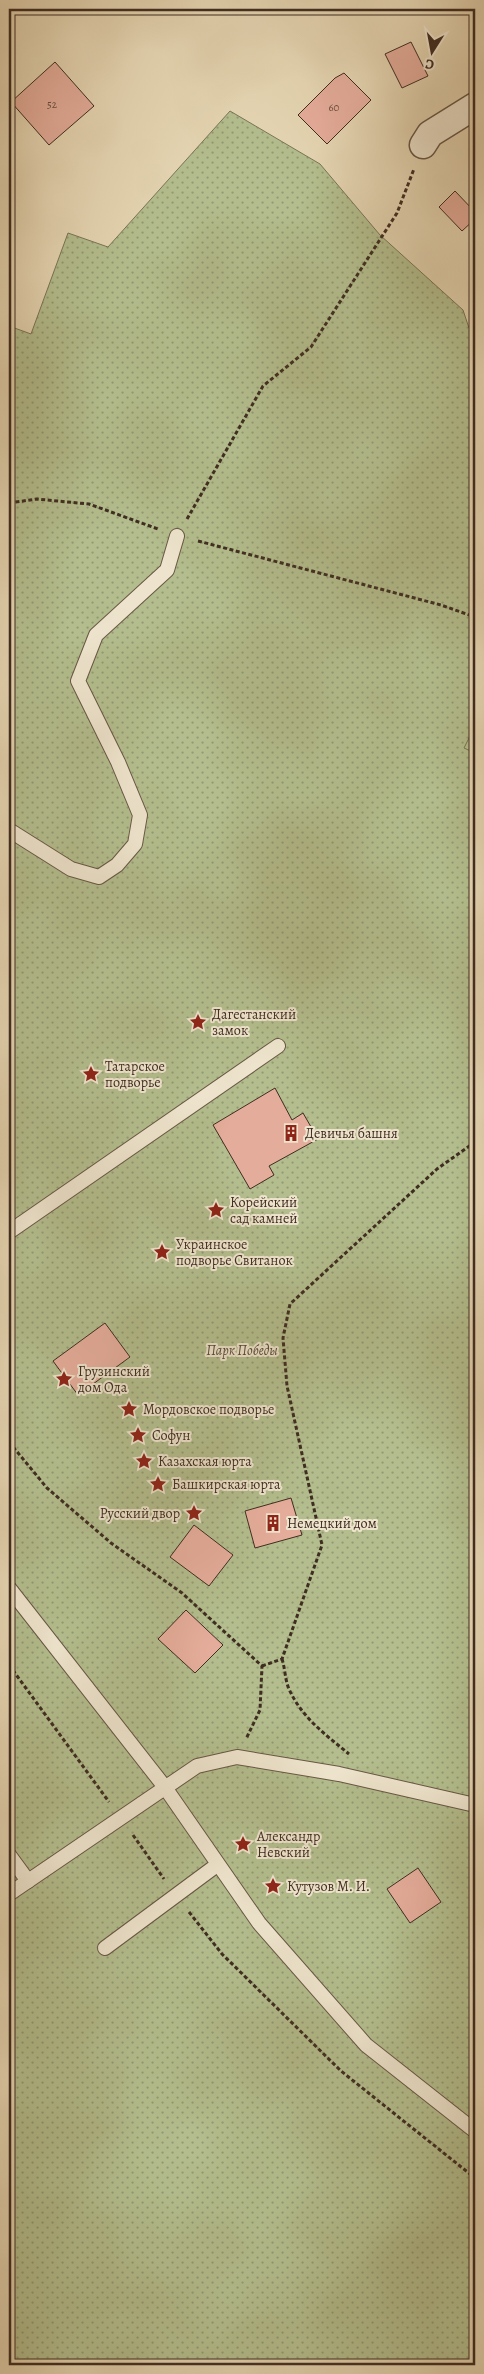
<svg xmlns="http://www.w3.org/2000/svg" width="484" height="2374" font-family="Alegreya,serif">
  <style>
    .park { fill: url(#park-dots); stroke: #797557 }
    .garden { fill: #b3bd8d; stroke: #797557 }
    .building { fill: #e4ac9a; stroke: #3f2d21 }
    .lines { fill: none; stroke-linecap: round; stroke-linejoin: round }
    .service-casing { stroke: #685745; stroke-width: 16 }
    .minor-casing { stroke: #685745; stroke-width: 29 }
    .path { stroke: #3f2d21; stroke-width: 3; stroke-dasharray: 4 2.5; stroke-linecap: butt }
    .service { stroke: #eee4cd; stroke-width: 14 }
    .minor { stroke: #eee4cd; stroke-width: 26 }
    .labels { text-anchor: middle; stroke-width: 4; stroke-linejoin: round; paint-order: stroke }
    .number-label { font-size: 11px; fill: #684d3f }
    .poi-label { font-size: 14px; fill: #3f2d21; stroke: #eee4cd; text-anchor: start }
    .park-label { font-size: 14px; font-style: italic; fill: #564a37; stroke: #eee4cd }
  </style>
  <defs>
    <pattern id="park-dots" width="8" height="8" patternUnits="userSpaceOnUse" patternTransform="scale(1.25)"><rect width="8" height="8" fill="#b3bd8d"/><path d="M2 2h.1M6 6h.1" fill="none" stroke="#939a73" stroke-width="1.8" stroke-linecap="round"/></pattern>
  </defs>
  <rect width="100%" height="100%" fill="#e5d5b2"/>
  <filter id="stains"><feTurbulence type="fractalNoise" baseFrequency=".004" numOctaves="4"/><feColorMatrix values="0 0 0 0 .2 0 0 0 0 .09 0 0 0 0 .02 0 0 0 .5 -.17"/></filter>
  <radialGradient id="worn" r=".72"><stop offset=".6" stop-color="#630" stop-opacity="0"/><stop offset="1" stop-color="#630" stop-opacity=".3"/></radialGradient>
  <path class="park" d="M230,111L320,164L380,235L463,310L469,328L475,333V2365H9V326L31,334L68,233L108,247Z"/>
  <path class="garden" d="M475,726V753L464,748Z"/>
  <g class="building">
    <path d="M411,42L428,76L402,88L385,54Z"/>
    <path d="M55,62L94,106L49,145L11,102Z"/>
    <path d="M344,73L371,100L327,144L298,115L335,78Z"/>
    <path d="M455,191L475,212V219L462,231L439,207Z"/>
    <path d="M275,1088L292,1120L303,1113L318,1139L269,1166L274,1175L250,1189L213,1125Z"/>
    <path d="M105,1323L130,1357L78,1395L53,1361Z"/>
    <path d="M291,1498L302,1535L255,1548L245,1511Z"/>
    <path d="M194,1525L233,1555L209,1586L170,1557Z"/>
    <path d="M186,1610L223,1645L195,1673L158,1639Z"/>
    <path d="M418,1868L441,1902L410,1923L387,1889Z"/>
  </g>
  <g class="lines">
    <g class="service-casing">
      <g id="service">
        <path d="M9,830L71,869L99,877L117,865L135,844L140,815L118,762L78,681L96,635L167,570L177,536"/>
        <path d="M9,1232L278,1046"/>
        <path d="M9,1588L164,1786L259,1923L366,2045L475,2131"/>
        <path d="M9,1855L28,1881"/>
        <path d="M9,1894L197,1766L237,1757L339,1774L475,1805"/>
        <path d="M105,1948L217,1865"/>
      </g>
    </g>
    <g class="minor-casing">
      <path id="minor" d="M423,145L430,134L475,106"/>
    </g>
    <g class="path">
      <path d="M9,503L37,499L89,504L158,529"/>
      <path d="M187,519L263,386L311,347L397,213L414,169"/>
      <path d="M198,541L441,605L475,617"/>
      <path d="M9,1442L47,1488L111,1543L182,1593L262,1666L260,1710L246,1739"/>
      <path d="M282,1659C285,1668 285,1680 289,1689C302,1718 326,1735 349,1754"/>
      <path d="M9,1665L109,1802"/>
      <path d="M262,1666L282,1659L322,1545L287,1386L283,1338L290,1304L437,1169L475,1142"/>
      <path d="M133,1835L164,1879"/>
      <path d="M189,1912L222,1954L341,2071L475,2178"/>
    </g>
    <use href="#service" class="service"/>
    <use href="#minor" class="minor"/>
  </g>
  <defs>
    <g id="sight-bare" transform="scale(1.35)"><path d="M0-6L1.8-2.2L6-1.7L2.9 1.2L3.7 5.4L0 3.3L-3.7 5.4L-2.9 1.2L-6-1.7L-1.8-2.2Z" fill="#8f2418" stroke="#eee4cd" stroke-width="2.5" paint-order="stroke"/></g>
    <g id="building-bare" transform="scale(1.35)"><path d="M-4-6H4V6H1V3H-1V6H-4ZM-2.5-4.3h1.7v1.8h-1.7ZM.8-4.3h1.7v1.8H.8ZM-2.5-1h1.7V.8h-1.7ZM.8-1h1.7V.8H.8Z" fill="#8f2418" stroke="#eee4cd" stroke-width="2.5" paint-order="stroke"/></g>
  </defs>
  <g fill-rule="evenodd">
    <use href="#sight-bare" x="198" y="1022"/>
    <use href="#sight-bare" x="91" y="1074"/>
    <use href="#building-bare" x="291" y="1133"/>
    <use href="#sight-bare" x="216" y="1210"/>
    <use href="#sight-bare" x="162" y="1252"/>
    <use href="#sight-bare" x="64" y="1379"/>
    <use href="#sight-bare" x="129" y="1409"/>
    <use href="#sight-bare" x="138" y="1435"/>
    <use href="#sight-bare" x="144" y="1461"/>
    <use href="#sight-bare" x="158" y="1484"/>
    <use href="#sight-bare" x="194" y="1513"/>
    <use href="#building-bare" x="273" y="1523"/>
    <use href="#sight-bare" x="243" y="1844"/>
    <use href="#sight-bare" x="273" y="1886"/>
  </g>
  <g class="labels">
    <g class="number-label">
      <text x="52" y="108">52</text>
      <text x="334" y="111">60</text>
    </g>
    <g class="poi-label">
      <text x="212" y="1019">Дагестанский<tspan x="212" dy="16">замок</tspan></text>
      <text x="105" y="1071">Татарское<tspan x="105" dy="16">подворье</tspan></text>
      <text x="305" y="1138">Девичья башня</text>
      <text x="230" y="1207">Корейский<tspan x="230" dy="16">сад камней</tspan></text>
      <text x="176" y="1249">Украинское<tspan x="176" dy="16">подворье Свитанок</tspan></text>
      <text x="78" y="1376">Грузинский<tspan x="78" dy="16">дом Ода</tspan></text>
      <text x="143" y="1414">Мордовское подворье</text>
      <text x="152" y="1440">Софун</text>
      <text x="158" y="1466">Казахская юрта</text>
      <text x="172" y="1489">Башкирская юрта</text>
      <text x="180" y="1518" text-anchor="end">Русский двор</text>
      <text x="287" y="1528">Немецкий дом</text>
      <text x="257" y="1841">Александр<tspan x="257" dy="16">Невский</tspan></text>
      <text x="287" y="1891">Кутузов М. И.</text>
    </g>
    <g class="park-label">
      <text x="242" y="1355">Парк Победы</text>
    </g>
  </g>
  <rect width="484" height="2374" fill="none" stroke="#e5d5b2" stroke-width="30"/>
  <rect x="10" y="10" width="464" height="2354" fill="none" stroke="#3f2d21" stroke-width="2.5"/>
  <rect x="15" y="15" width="454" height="2344" fill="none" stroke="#3f2d21"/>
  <g transform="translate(432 52) rotate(191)" stroke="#eee4cd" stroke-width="4" paint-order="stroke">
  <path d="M0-4L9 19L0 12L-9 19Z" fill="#3f2d21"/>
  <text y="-8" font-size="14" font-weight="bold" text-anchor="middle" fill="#3f2d21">С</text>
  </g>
  <rect width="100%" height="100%" filter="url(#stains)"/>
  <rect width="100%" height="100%" fill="url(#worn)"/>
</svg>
